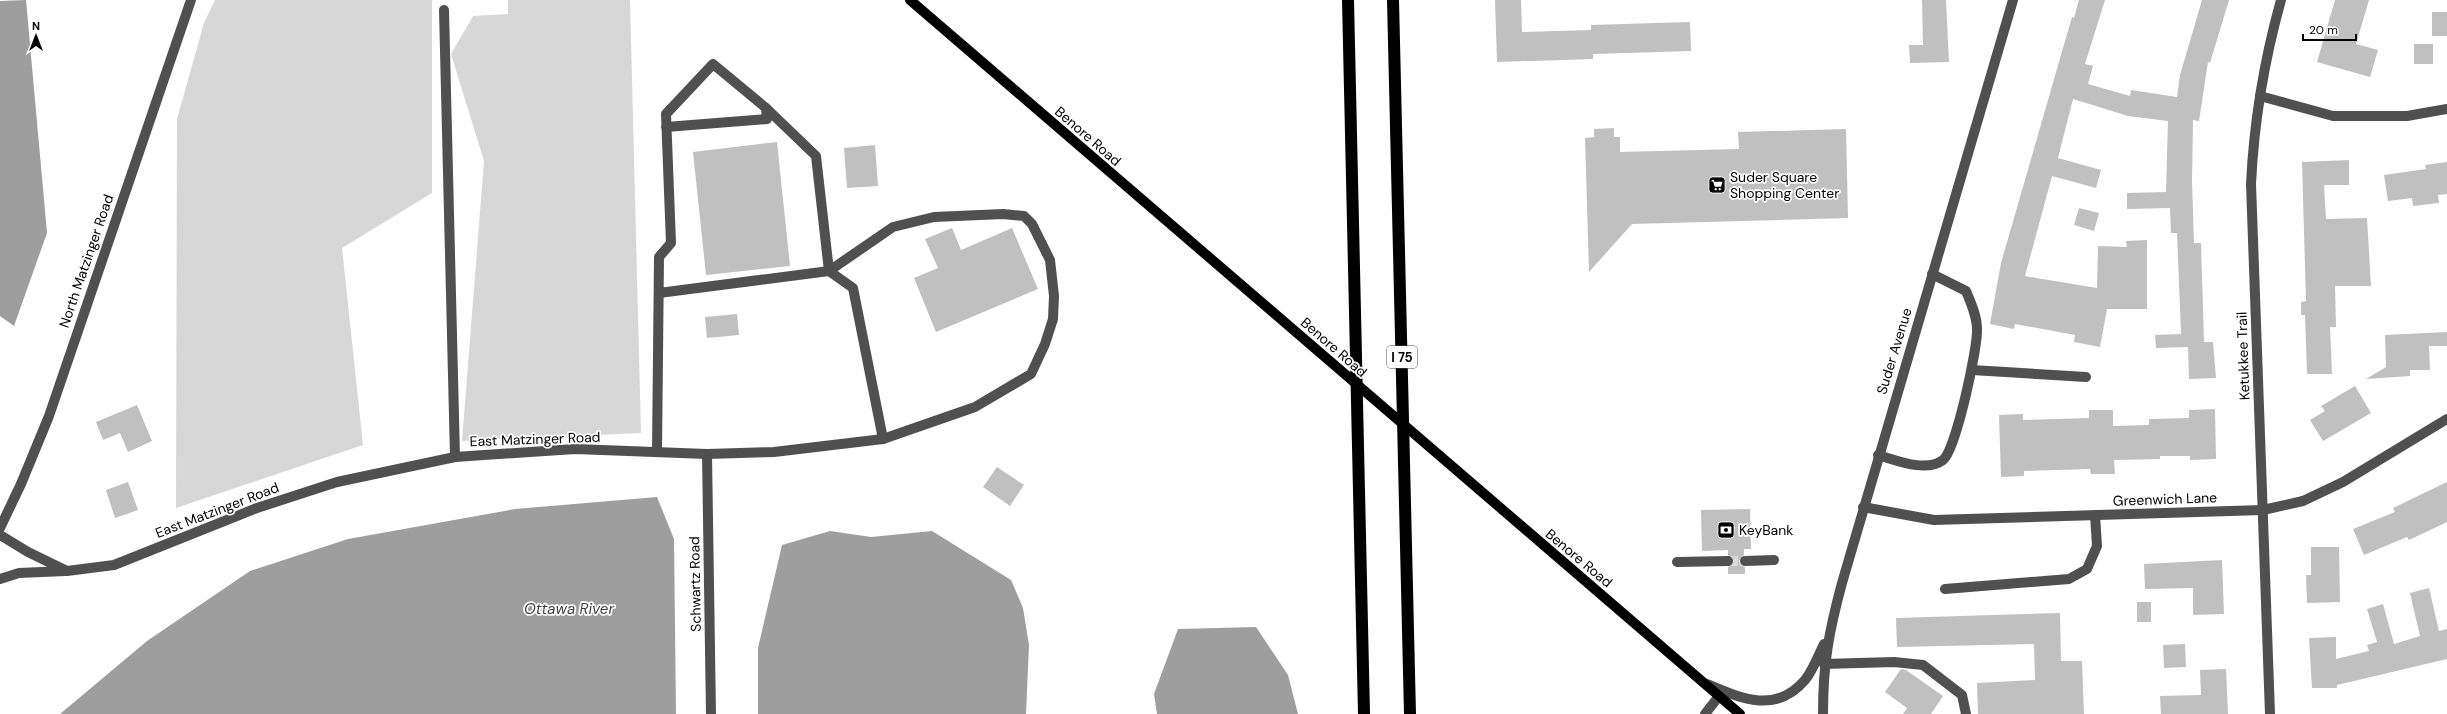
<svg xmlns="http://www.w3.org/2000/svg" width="2447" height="714" font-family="'DM Sans',sans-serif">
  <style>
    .green { fill: #d7d7d7 }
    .water { fill: #9e9e9e }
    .building { fill: #c0c0c0 }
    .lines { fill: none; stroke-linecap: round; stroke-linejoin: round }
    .minor-tunnel { stroke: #d9d9d9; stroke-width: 10; stroke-dasharray: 10 5; stroke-linecap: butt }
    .minor { stroke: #505050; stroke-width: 10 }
    .major { stroke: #000; stroke-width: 10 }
    .highway { stroke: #000; stroke-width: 12 }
    .labels { text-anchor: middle; stroke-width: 3.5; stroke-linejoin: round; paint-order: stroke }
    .shield { fill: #fff; stroke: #4c4c4c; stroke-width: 1 }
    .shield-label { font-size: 13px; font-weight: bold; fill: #000 }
    .street-label { font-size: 14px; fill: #000; stroke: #fff }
    .poi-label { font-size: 14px; fill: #000; stroke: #fff; text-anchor: start }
    .water-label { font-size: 15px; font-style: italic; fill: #3f3f3f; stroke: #fff }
  </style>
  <rect width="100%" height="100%" fill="#fff"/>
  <g class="green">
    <path d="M215,0H432V193L342,248L363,445L176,508L177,119L204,23Z"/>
    <path d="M508,0H630L641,433L462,441L484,161L451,54L473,16L508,14Z"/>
  </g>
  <g class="water">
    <path d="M26,0L47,233L14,326L0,316V1Z"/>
    <path d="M657,497L674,539L676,714H60L147,641L250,571L348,539L515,509Z"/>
    <path d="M830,531L871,537L932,531L1011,580L1023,608L1029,645L1026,714H758V648L782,545Z"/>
    <path d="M1256,627L1288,675L1298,714H1157L1154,694L1178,629Z"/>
  </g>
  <g class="building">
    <path d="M1495,0H1521L1522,32L1591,30V25L1690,22L1691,51L1593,54V59L1497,62Z"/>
    <path d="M1922,0H1946L1949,62L1910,63L1909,45H1923Z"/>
    <path d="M2079,0H2105L2085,64L2093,66L2088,84L2130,96L2131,90L2177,97L2180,75L2202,0H2229L2210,63L2208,62L2199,121L2193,120L2192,182L2194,243H2201L2204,342H2213L2216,378L2189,379L2188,347L2156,348L2155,335L2181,334L2177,233H2171L2170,208L2127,209V193L2166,192L2168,121L2128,116L2073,99L2058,158L2101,170L2096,188L2052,176L2025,276L2097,288L2098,246L2127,247L2126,241L2147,240V309H2107L2100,347L2074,342L2075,335L2015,324L2014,329L1990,324L2001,263L2072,17L2074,18Z"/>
    <path d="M2335,0H2369L2356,44L2378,50L2370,77L2317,62Z"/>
    <rect x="2432" y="12" width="15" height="24"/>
    <rect x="2414" y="44" width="19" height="20"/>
    <path d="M1614,128V137H1620V152L1739,149L1738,132L1846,129L1848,218L1632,224L1589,272L1585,138L1594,137V129Z"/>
    <path d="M777,142L790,266L706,275L693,152Z"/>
    <path d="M875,145L878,186L847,188L844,148Z"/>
    <path d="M2349,160V185H2324L2326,219L2367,218L2371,286H2335L2336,327H2330L2332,374H2307L2305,315H2301V302L2306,301L2302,162Z"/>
    <path d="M2447,162V194L2438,195L2439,203L2413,206L2412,198L2388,201L2384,175L2426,169L2425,165Z"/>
    <path d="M2079,208L2099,213L2094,231L2074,225Z"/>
    <path d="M952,228L961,250L1012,228L1038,289L936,332L914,278L938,268L925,239Z"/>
    <path d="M737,314L739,335L707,338L705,317Z"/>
    <path d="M2447,332V346H2429L2430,370H2410V376L2366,379L2386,367L2385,335Z"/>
    <path d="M2355,386L2371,413L2323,441L2310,420L2325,411L2321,406Z"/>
    <path d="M137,405L152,441L128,452L120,433L103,440L96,422Z"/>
    <path d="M2215,409L2216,459L2190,460V456H2160V459L2114,460L2115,474H2091L2090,469L2024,471V476L2001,477L1999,415L2023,414V420L2089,418V410H2113V426L2149,425V419L2189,418V410Z"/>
    <path d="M997,467L1024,485L1010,506L983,487Z"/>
    <path d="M128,482L138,510L115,518L106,490Z"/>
    <path d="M2447,482V522L2409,540L2407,537L2364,555L2353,529L2395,512L2393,508Z"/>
    <path d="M1750,509L1751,549H1744V555L1739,561L1740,565L1745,567V574H1728V568L1734,561L1733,557L1728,555V550L1702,551L1701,510Z"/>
    <path d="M2311,547H2339L2340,602L2307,603L2306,575H2311Z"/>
    <path d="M2222,560L2224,614L2193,615V588L2145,589L2144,564Z"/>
    <path d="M2429,588L2439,631L2447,629V659L2337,685V688H2312L2309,638L2336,637V659L2369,651L2367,645L2377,642L2367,609L2383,604L2394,644L2420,636L2410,593Z"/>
    <rect x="2137" y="602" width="14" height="20"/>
    <path d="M2060,613L2061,661H2082L2084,714H1978L1977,683L2035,680L2034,644L1897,647L1896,618Z"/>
    <path d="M2185,644L2186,667L2164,668L2163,645Z"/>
    <path d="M1901,669L1906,670L1943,696L1931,714H1903L1907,708L1885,692Z"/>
    <path d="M2226,669L2228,714H2161L2160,696L2201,695L2200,670Z"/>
  </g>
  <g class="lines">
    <path class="minor-tunnel" d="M1728,561H1745"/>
    <g class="minor">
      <path d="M444,10L455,457"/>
      <path d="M2260,96L2333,116H2407L2447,109"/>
      <path d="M766,108L816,156L829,271L853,288L883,439"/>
      <path d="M1972,370L2086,377"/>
      <path d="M657,452L659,257L671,243L666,114L713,64L766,108L767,119L666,127"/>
      <path d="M707,454L711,714"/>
      <path d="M1878,455C1896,460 1926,473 1943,460C1956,450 1978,347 1977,329C1977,316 1971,303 1966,291L1932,274"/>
      <path d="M1863,507L1934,520L2263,510L2303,501L2343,482L2447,419"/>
      <path d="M0,528L21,484L49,416L191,0"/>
      <path d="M0,535L28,552L67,571L114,565L257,508L337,482L455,457L575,449L707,454L774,452L883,439L975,407L1031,374L1045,344L1053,319L1054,296L1050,260L1032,224L1024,216L1003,214L934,217L893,227L829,271L659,293"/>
      <path d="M1745,561L1774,560"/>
      <path d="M1677,562L1728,561"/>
      <path d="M0,579L19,573L65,571"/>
      <path d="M1945,589L2069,579L2087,569L2097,546L2095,515"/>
      <path d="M1824,664L1894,662L1923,665L1962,695L1966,714"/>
      <path d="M1707,684C1742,699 1776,714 1805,680C1813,670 1818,656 1824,644"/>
      <path d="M1705,714L1719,696"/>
      <path d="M1823,714C1823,663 1829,631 1842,583L2013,0"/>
      <path d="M2270,714L2251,184C2254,121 2264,61 2281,0"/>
    </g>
    <path class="major" d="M910,0L1740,714"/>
    <g class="highway">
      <path d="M1348,0L1364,714"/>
      <path d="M1393,0L1410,714"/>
    </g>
  </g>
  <defs>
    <g id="supermarket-square" transform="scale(0.9)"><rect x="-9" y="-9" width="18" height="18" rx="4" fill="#000" stroke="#fff"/><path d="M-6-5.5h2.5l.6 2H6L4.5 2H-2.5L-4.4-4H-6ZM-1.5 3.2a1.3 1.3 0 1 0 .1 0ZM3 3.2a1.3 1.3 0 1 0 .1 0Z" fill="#fff"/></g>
    <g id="bank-square" transform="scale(0.9)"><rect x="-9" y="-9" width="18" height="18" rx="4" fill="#000" stroke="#fff"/><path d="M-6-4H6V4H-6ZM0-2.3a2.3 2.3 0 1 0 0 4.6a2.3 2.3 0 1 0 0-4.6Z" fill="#fff"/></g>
  </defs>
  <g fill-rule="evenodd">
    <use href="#supermarket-square" x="1717" y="185"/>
    <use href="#bank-square" x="1726" y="530"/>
  </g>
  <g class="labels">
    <rect class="shield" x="1387" y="346" width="30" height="22" rx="3"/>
    <g class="shield-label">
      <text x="1402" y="362">I 75</text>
    </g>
    <g class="street-label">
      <text transform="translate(1088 136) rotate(41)" y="5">Benore Road</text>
      <text transform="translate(86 261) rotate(-71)" y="5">North Matzinger Road</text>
      <text transform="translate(1334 347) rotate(41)" y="5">Benore Road</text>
      <text transform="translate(1894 351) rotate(-73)" y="5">Suder Avenue</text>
      <text transform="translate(2243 356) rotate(-92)" y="5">Ketukkee Trail</text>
      <text transform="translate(535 439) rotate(-2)" y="5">East Matzinger Road</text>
      <text transform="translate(2165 499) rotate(-2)" y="5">Greenwich Lane</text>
      <text transform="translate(217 510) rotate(-21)" y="5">East Matzinger Road</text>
      <text transform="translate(1579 558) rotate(40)" y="5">Benore Road</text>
      <text transform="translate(695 584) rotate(-91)" y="5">Schwartz Road</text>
    </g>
    <g class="poi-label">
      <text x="1730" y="182">Suder Square<tspan x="1730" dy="16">Shopping Center</tspan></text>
      <text x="1739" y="535">KeyBank</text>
    </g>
    <g class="water-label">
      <text x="569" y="614">Ottawa River</text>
    </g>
  </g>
  <g transform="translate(36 36)" stroke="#ffffff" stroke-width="3" paint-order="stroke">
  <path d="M0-3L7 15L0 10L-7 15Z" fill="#000000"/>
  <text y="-6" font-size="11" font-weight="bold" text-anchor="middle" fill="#000000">N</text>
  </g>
  <path d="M2303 34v6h53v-6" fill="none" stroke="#000000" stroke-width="2"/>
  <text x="2309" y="34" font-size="12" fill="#000000" stroke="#ffffff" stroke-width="3" paint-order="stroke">20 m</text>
</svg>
